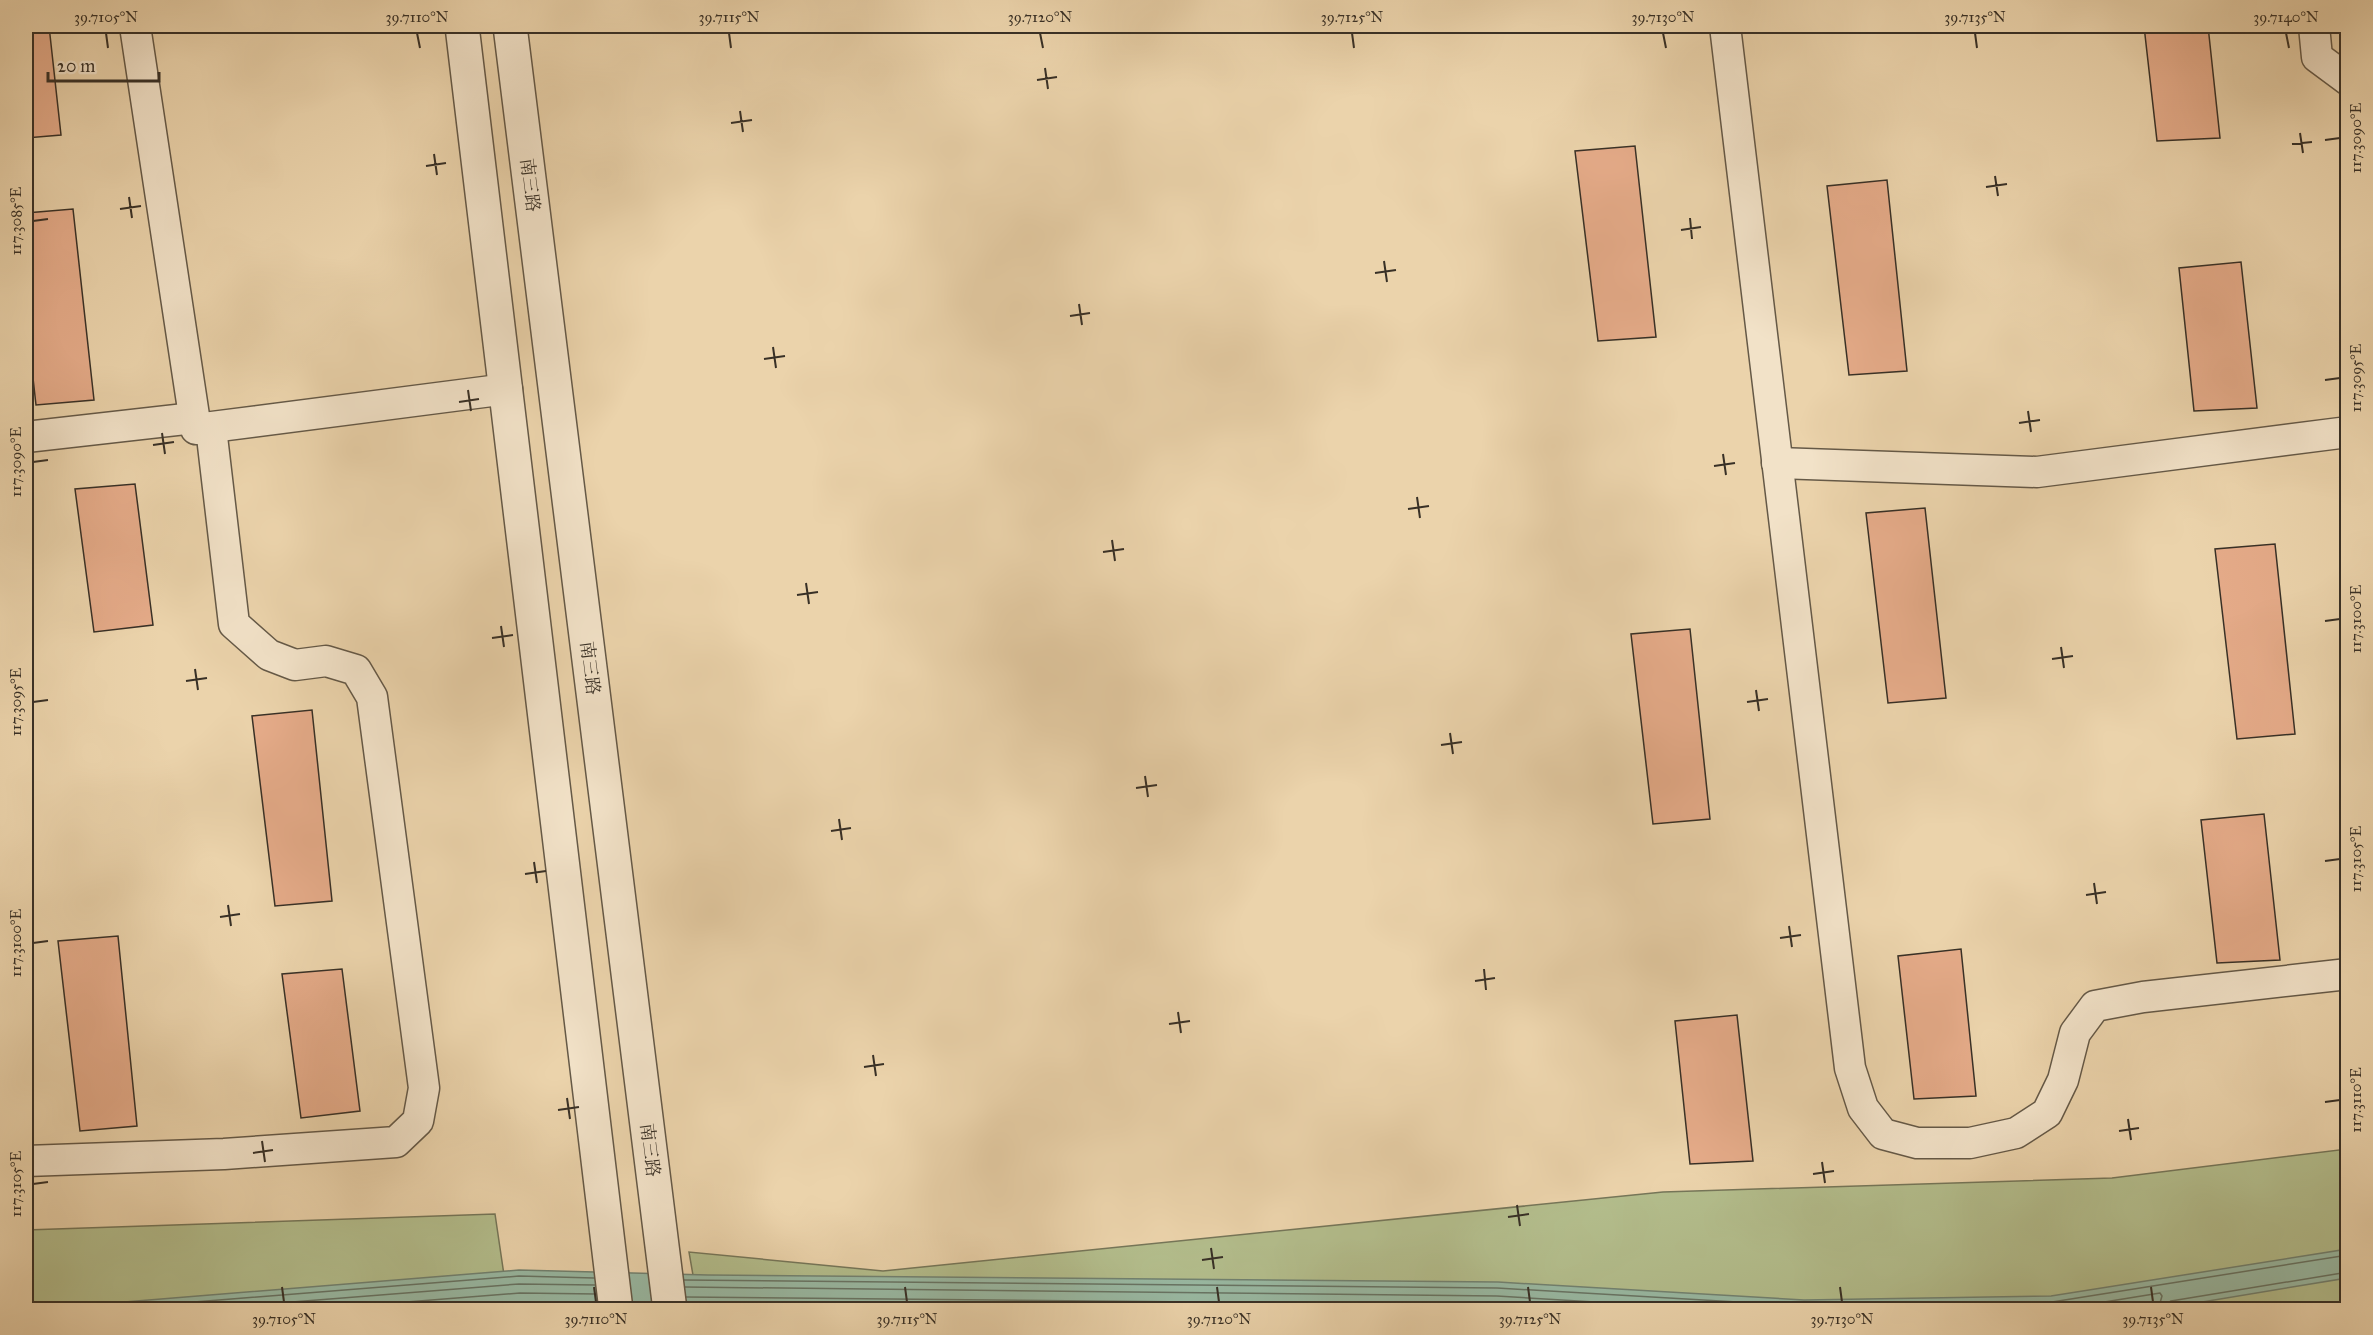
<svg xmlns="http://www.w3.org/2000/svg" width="2373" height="1335" font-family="'IM FELL Great Primer','Noto Serif SC',serif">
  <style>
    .green { fill: #b3bd8c; stroke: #767659; stroke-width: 1.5 }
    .water { fill: #99b9a3; stroke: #728271; stroke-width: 1.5 }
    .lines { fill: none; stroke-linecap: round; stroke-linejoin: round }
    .shore { stroke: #687464; stroke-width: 1.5 }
    .building { fill: #e5ab89; stroke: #383026; stroke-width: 1.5 }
    .minor-casing { stroke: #655947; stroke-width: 33 }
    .tertiary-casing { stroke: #655947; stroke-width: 36 }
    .minor { stroke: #f2e2c8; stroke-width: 30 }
    .tertiary { stroke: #f2e2c8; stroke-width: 33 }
    .ticks { fill: none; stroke: #383026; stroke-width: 2 }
    .labels { text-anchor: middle; stroke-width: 4.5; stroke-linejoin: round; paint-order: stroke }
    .street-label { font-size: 18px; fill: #383026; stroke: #f2e2c8 }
    .neatline { fill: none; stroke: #383026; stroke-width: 2 }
    .ticks-label { font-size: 15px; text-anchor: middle; fill: #383026 }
  </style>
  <rect width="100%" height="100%" fill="#ebd3ab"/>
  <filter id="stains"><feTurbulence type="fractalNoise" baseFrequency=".00333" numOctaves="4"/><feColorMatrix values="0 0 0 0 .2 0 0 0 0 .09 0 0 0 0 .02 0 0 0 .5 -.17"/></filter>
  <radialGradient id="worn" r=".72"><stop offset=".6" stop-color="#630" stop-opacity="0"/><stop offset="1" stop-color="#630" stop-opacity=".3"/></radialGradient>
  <g class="green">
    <path d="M2347,1149V1309L699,1310L689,1252L883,1271L1663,1192L2112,1178Z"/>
    <path d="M495,1214L509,1309H26V1230Z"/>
  </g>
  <path class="water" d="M2348,1249L2347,1278L2154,1310H26L519,1270L708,1275L1498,1282L1804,1300L2051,1296Z"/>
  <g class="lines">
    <g class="shore">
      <path d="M684,1280L1497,1288L1804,1306L2052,1302L2348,1255"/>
      <path d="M685,1287L1497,1296L1728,1310"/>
      <path d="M686,1297L1497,1305L1576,1310"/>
      <path d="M95,1310L519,1276L594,1278"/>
      <path d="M191,1310L519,1284L595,1285"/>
      <path d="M306,1310L520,1293L596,1294"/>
      <path d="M2055,1310L2160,1293L2162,1296L2158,1310"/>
      <path d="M2165,1310L2166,1304L2171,1301L2348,1272"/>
    </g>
  </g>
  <g class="building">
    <path d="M26,26H49L61,135L26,138Z"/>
    <path d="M2144,26H2208L2220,138L2157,141Z"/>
    <path d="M1635,146L1656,337L1598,341L1575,151Z"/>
    <path d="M1887,180L1907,371L1849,375L1827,186Z"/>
    <path d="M73,209L94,400L36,405L26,315V213Z"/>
    <path d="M2241,262L2257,408L2194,411L2179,268Z"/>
    <path d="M135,484L153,625L94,632L75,489Z"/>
    <path d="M1925,508L1946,698L1888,703L1866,513Z"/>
    <path d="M2275,544L2295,734L2237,739L2215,549Z"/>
    <path d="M1690,629L1710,819L1653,824L1631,634Z"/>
    <path d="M312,710L332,901L275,906L252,716Z"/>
    <path d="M2264,814L2280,960L2217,963L2201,820Z"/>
    <path d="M118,936L137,1126L80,1131L58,941Z"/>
    <path d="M1961,949L1976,1096L1914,1099L1898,956Z"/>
    <path d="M342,969L360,1111L301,1118L282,974Z"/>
    <path d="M1737,1015L1753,1161L1690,1164L1675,1021Z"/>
  </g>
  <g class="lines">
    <g class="minor-casing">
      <g id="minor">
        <path d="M135,26L196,429L507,389"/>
        <path d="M1725,26L1850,1068L1863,1108L1883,1134L1917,1143H1970L2016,1133L2047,1113L2063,1080L2075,1033L2095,1006L2143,997L2348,974"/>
        <path d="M2314,26L2317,57L2348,80"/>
        <path d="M26,437L194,418"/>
        <path d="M1777,463L2037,472L2348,432"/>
        <path d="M26,1161L224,1154L396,1142L418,1121L424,1088L372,697L356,670L326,661L295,665L269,655L234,624L211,428"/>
      </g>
    </g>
    <g class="tertiary-casing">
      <g id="tertiary">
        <path d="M462,26L616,1310"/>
        <path d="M510,26L670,1310"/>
      </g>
    </g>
    <use href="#minor" class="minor"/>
    <use href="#tertiary" class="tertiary"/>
  </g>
  <path class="ticks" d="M106,33L108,48M417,33L420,48M729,33L731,48M1040,33L1043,48M1352,33L1354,48M1663,33L1666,48M1975,33L1977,48M2286,33L2289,48M1045,68L1048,89M1037,80L1057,77M740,111L743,132M731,123L752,120M2300,133L2303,153M2325,140L2340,138M2292,144L2312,142M434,154L437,175M426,166L446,163M1995,176L1998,196M1986,187L2007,184M129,197L132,218M120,209L141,206M1690,218L1692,239M33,221L48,219M1681,230L1701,227M1384,261L1387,282M1375,273L1396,270M1079,304L1082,325M1070,316L1090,313M773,347L776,368M764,359L785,356M2325,380L2340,378M468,390L471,411M459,402L479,399M2028,411L2031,432M2019,423L2040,420M162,433L165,454M153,445L174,442M1723,454L1726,475M33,462L48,460M1714,466L1735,463M1417,497L1420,518M1408,509L1429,506M1112,540L1115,561M1103,552L1124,549M806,583L809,604M797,595L818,592M2325,621L2340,619M501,626L504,647M492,638L513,635M2061,647L2064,668M2052,659L2073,656M195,669L198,690M186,681L207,678M1756,690L1759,711M33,702L48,700M1747,702L1768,699M1450,733L1453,754M1441,745L1462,742M1145,776L1148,797M1136,788L1157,785M839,819L842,840M831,831L851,828M2325,861L2340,859M534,862L537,883M525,874L546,871M2094,883L2097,904M2086,895L2106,892M228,905L231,926M220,917L240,914M1789,926L1792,947M1780,938L1801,935M33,943L48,941M1484,969L1486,990M1475,981L1495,978M1178,1012L1181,1033M1169,1024L1190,1021M873,1055L876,1076M864,1067L884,1064M567,1098L570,1119M2325,1102L2340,1100M558,1110L579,1107M2128,1119L2131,1140M2119,1131L2139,1128M262,1141L265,1162M253,1153L273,1150M1822,1162L1825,1183M1813,1174L1834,1171M33,1184L48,1182M1517,1205L1520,1226M1508,1217L1529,1214M1211,1248L1214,1269M1202,1260L1223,1257M282,1287L284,1302M594,1287L596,1302M905,1287L907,1302M1217,1287L1219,1302M1528,1287L1530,1302M1840,1287L1842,1302M2151,1287L2153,1302"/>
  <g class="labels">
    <g class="street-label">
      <text transform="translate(530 185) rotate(83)" y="6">南三路</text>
      <text transform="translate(590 668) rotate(83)" y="6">南三路</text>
      <text transform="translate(650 1150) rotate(83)" y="6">南三路</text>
    </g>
  </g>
  <rect width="2373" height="1335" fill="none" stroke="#ebd3ab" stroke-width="66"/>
  <path d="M48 72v9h111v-9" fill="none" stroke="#383026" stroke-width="3"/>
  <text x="57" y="72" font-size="18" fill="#383026" stroke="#f2e2c8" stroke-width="4.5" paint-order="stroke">20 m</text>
  <rect x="33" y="33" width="2307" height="1269" class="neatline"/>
  <g class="ticks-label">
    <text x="106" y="22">39.7105°N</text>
    <text x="417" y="22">39.7110°N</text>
    <text x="729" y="22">39.7115°N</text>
    <text x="1040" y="22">39.7120°N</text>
    <text x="1352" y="22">39.7125°N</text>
    <text x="1663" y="22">39.7130°N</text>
    <text x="1975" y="22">39.7135°N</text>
    <text x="2286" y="22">39.7140°N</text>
    <text transform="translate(2356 138) rotate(-90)" y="5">117.3090°E</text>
    <text transform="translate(16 221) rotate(-90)" y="5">117.3085°E</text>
    <text transform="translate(2356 378) rotate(-90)" y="5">117.3095°E</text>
    <text transform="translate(16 462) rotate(-90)" y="5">117.3090°E</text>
    <text transform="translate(2356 619) rotate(-90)" y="5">117.3100°E</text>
    <text transform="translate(16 702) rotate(-90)" y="5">117.3095°E</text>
    <text transform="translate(2356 859) rotate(-90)" y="5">117.3105°E</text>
    <text transform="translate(16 943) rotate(-90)" y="5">117.3100°E</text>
    <text transform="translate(2356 1100) rotate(-90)" y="5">117.3110°E</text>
    <text transform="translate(16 1184) rotate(-90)" y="5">117.3105°E</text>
    <text x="284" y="1324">39.7105°N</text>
    <text x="596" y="1324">39.7110°N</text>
    <text x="907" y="1324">39.7115°N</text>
    <text x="1219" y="1324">39.7120°N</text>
    <text x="1530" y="1324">39.7125°N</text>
    <text x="1842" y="1324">39.7130°N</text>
    <text x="2153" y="1324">39.7135°N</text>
  </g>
  <rect width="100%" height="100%" filter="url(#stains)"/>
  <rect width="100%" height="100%" fill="url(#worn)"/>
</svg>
